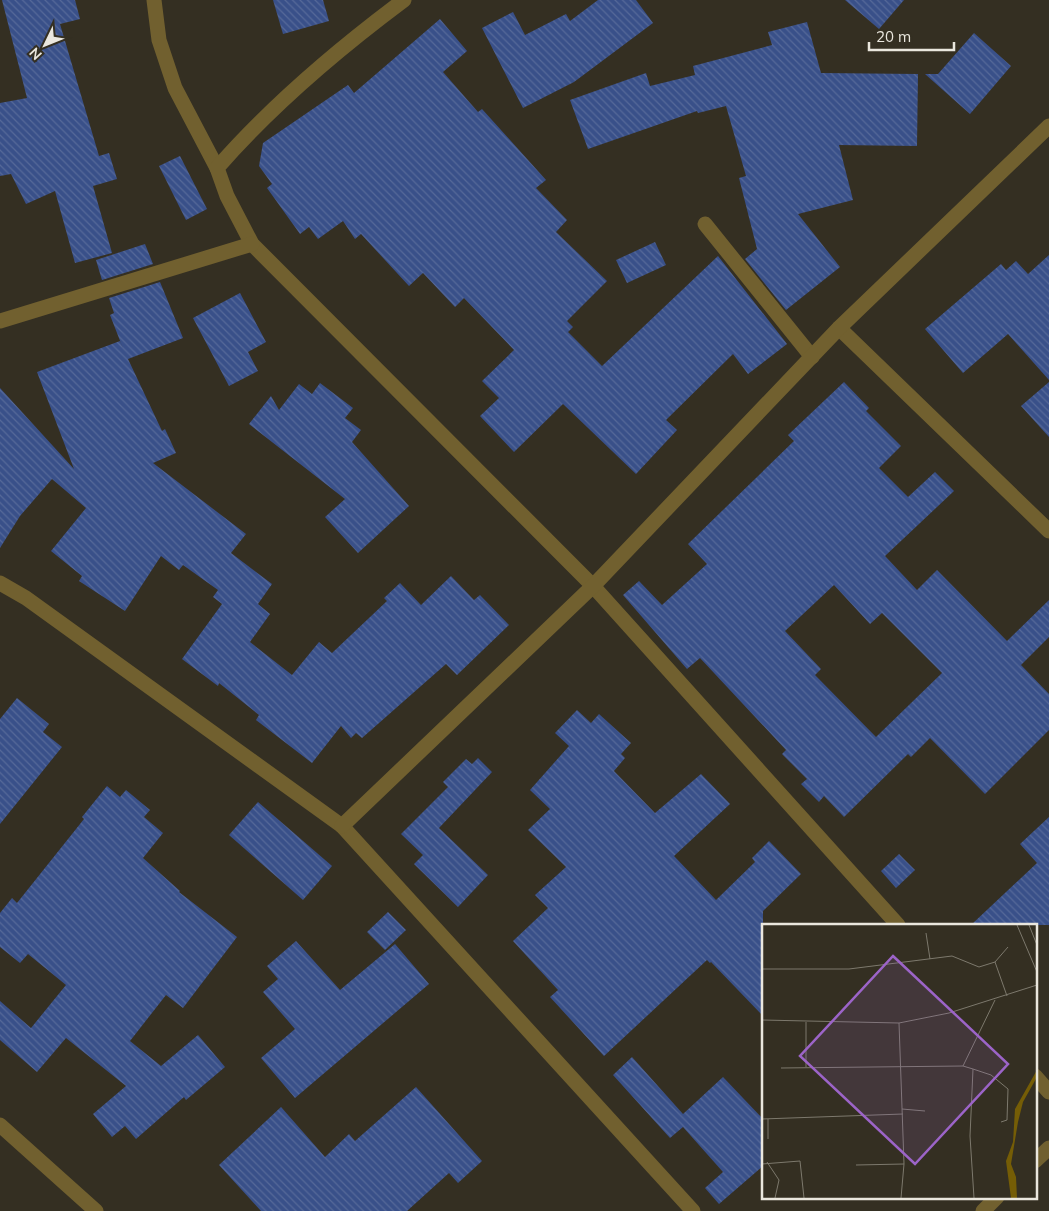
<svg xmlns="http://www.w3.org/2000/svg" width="1049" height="1211" font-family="Mulish,sans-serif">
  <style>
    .building { fill: url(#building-back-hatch); fill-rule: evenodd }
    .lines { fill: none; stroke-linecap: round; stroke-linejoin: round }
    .lane { stroke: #71602f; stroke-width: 15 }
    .street { stroke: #71602f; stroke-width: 15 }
    .inset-road { fill: none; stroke: #7d796d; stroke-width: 1 }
    .view { fill: #9c64c8; fill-opacity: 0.15; stroke: #9c64c8; stroke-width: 2.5 }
    .inset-edge { fill: none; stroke: #eae7de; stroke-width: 2.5 }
  </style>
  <defs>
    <pattern id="building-back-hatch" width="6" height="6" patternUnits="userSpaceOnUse" patternTransform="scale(1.25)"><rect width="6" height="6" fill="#395089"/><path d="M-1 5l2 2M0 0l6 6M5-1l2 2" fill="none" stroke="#566999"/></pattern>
  </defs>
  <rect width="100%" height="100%" fill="#342f22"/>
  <g class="building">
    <path d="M2,0H75L80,19L60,24L99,156L109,153L117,179L93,186L112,253L75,263L55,191L26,204L11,174L0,176V103L27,98Z"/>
    <path d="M273,0H323L329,21L283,34Z"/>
    <path d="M598,0H636L653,23L574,82L523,108L482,28L513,12L525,35L566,14L570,21Z"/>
    <path d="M845,0H904L879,29Z"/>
    <path d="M440,19L467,51L443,72L478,112L482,109L546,180L536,188L567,220L556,232L607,281L567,321L573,327L568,332L602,366L718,256L787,344L748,374L733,354L666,420L677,430L636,474L563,404L514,452L480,416L499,398L482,381L514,350L464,298L455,307L423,273L409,286L361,234L355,239L343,221L318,239L309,227L300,234L267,188L272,184L259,166L263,143L348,85L354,93Z"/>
    <path d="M807,22L821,73L918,74L917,146L839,145L853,200L798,214L840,267L786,310L745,259L757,249L739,178L746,176L726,106L698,113L697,111L588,149L570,100L646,73L650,86L695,75L693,66L772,45L768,32Z"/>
    <path d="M974,33L1011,66L970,114L925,74H938Z"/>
    <path d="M180,156L207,209L186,220L159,166Z"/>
    <path d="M655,242L666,265L627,283L616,260Z"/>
    <path d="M145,244L153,264L102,280L96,260Z"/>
    <path d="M1049,255V380L1008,334L963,373L925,329L1001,264L1006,270L1016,261L1028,274Z"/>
    <path d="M160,282L183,338L128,359L162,431L165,429L176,453L153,463L246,534L231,553L272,584L258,604L270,614L250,642L292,675L319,642L332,653L387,601L384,598L400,583L421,605L451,576L474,600L480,595L509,625L457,675L446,664L362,738L356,733L351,738L341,726L312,763L256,720L259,715L219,683L218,686L182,659L222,604L213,597L218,590L183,565L179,570L161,556L125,611L79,581L82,576L51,551L86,508L52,479L20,516L0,548V388L74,469L37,372L120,341L124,351L110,315L114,313L109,298Z"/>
    <path d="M240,293L266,342L248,352L258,371L229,386L193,318Z"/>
    <path d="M844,382L869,408L866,411L901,446L879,468L908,497L935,472L954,491L885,556L917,590L937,570L1007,641L1049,600V637L1021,665L1049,694V730L985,794L930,738L911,757L908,754L844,817L824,796L819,802L801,784L807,779L782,754L786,750L700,658L687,669L623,595L639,581L662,605L707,564L688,544L794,441L788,435ZM834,585L870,624L882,613L942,673L876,737L815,675L821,669L785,631Z"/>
    <path d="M1049,382V437L1021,406Z"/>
    <path d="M320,383L353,408L345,418L361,430L352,442L409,506L358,553L325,517L345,499L249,424L271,396L279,410L299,384L312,394Z"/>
    <path d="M17,698L49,724L43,732L62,747L0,824V719Z"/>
    <path d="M577,710L591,723L599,714L631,743L621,754L625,758L614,771L655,813L701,774L730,804L674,856L716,900L755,862L752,858L769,841L801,874L763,911V1016L711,962L710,963L707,960L604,1056L550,997L558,990L513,941L548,908L535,895L566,867L528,830L550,809L530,790L569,746L555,733Z"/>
    <path d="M478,758L492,772L439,828L488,875L458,907L414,864L423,855L401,834L448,787L443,782L466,759L472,764Z"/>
    <path d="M107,786L120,797L126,790L150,810L144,817L163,833L143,858L180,891L179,892L237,937L183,1008L166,995L130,1041L161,1066L198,1035L225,1067L186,1100L184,1097L136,1139L125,1126L112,1137L93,1114L126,1086L66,1038L37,1072L0,1040V1001L31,1028L66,985L28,954L20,963L0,947V913L12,898L17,903L84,819L82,817Z"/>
    <path d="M258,802L332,866L303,900L229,835Z"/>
    <path d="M1049,817V925H971L1037,863L1020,844Z"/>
    <path d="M899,854L915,870L896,888L881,871Z"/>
    <path d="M388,912L406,930L385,950L367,932Z"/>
    <path d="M296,941L340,990L395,944L429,984L295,1098L261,1058L295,1029L263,992L278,979L267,966Z"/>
    <path d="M632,1057L683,1114L723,1077L763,1119V1166L719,1204L705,1188L723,1172L683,1127L670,1138L613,1075Z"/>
    <path d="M416,1087L482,1161L458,1183L449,1173L407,1211H261L219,1165L281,1107L325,1157L349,1134L355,1141Z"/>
  </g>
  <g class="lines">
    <path class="lane" d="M705,224L812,357"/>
    <g class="street">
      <path d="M154,0L159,40L175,88L217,168"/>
      <path d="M404,0C337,50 272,105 217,168L227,196L252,244L593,586L898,925"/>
      <path d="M0,321L252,244"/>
      <path d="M839,328L1049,531"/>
      <path d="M0,583L26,598L342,826L693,1211"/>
      <path d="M342,826L593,586L839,328L1049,126"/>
      <path d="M1035,1076L1049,1092"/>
      <path d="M0,1125L96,1211"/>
      <path d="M1035,1161L1049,1148"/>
      <path d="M983,1211L997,1197"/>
    </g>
  </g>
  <g transform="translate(762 924)">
    <rect width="275" height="275" fill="#342f22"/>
    <path d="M275,146V153L261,178L256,198L249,240L254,253L255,274H249L244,237L251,218L253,185Z" fill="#755d06"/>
    <path class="inset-road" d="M255,1L275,48M267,1L275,21M164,9L168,35M233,38L246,23M0,45H87L190,32L217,43L233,38L245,72M0,96L137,99L187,89L275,61M44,98V143M137,99L142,240L139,274M201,142L233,76M19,144L201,142L211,145L208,212L212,274M211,145L229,151L246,165L245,196L239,198M140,185L163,187M0,195L141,190M6,195V215M5,238L17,256L13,274M0,240L38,237L42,274M94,241L142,240"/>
    <path class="view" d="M131,32L246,140L153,240L38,132Z"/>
    <rect width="275" height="275" class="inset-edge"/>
  </g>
  <g transform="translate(45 45) rotate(227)" stroke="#342f22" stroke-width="4" paint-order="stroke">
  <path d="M0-4L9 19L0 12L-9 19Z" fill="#eae7de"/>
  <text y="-8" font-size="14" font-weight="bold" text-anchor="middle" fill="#eae7de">N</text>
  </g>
  <path d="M869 42v8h85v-8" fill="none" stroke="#eae7de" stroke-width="2.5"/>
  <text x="876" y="42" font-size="15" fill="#eae7de" stroke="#342f22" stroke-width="4" paint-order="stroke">20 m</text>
</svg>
